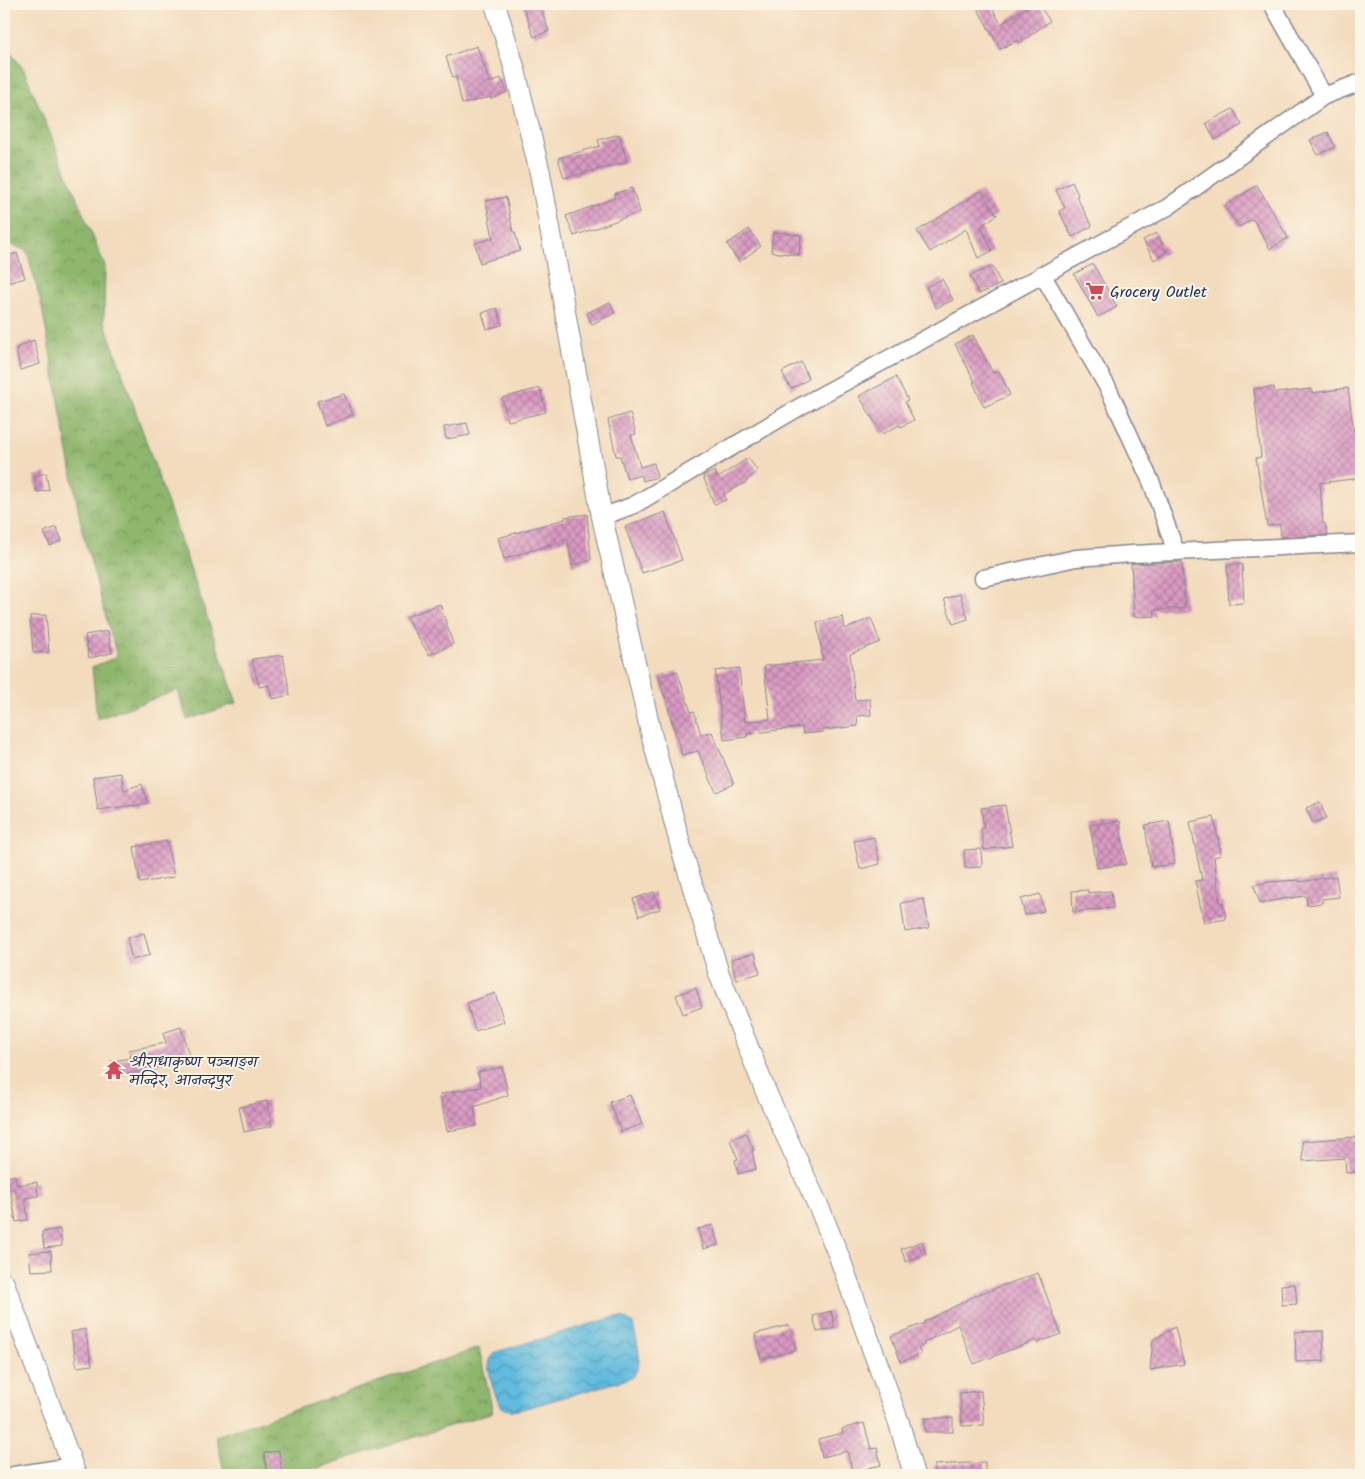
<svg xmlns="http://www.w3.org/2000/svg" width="1365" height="1479" font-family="Kalam,'Playpen Sans Deva',sans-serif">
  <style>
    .forest { fill: url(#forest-crowns); stroke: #547265 }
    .water { fill: url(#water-waves); stroke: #3e759e }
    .building { fill: url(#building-cross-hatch) }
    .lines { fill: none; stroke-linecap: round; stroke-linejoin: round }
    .minor-casing { stroke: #87868e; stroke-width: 19 }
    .tertiary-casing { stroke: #87868e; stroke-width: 22 }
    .minor { stroke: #fff; stroke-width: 16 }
    .tertiary { stroke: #fff; stroke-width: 20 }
    .labels { text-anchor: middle; stroke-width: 4; stroke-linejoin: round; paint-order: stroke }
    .poi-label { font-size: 16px; fill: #1b2f5e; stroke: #fcf5e5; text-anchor: start }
  </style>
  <defs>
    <pattern id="forest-crowns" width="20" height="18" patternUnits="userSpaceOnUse" patternTransform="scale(1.25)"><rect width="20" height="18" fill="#8eb66c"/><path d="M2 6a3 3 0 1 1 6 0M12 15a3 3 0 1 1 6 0" fill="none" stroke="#73945c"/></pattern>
    <pattern id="water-waves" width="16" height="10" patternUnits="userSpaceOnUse" patternTransform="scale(1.25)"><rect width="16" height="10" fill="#61bbde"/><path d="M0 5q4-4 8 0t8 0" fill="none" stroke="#4f98b7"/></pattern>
    <pattern id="building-cross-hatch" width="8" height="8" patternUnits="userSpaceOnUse" patternTransform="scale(1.25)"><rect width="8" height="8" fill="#da9ac2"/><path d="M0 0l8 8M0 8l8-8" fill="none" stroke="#b07ea1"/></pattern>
  </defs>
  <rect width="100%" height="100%" fill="#fcf5e5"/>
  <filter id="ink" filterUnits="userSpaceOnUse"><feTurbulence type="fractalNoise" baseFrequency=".02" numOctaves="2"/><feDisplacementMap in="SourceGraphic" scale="10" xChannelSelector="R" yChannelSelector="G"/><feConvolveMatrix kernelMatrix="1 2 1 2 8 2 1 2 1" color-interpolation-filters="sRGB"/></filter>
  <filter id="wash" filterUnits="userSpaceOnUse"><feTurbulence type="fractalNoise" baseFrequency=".0096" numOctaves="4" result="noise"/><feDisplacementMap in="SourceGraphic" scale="20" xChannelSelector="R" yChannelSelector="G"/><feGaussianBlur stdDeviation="1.12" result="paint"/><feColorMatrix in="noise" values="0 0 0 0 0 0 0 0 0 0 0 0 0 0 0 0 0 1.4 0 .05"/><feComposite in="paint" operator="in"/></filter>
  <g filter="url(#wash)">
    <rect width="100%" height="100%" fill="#f3dcbd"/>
    <g class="forest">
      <path d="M4,44L24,70L105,266L104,320L237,703L187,720L178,690L97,719L92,667L117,657L82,530L42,307L27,251L5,242L4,236Z"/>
      <path d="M479,1348L493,1412L296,1475H225L216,1436Z"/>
    </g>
    <path class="water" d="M615,1317L624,1318L633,1324C636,1343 646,1363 631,1378L519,1410C514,1410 507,1411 503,1408C496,1402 488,1375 489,1366C489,1360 492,1356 496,1352Z"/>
    <g id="blocks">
      <g class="building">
        <path d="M532,4H539L549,31L534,37L523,7Z"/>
        <path d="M975,4H990L1001,24L1031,4H1038L1050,21L1020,43L1018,40L1000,49Z"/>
        <path d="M477,46L490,83L501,78L507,92L491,99V97L462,104L456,77L453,78L446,57Z"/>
        <path d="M1233,109L1242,125L1215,140L1206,123Z"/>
        <path d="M1328,132L1335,147L1318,155L1310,140Z"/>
        <path d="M619,134L627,162L564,178L558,158L600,146L598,140Z"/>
        <path d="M1072,182L1078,195L1076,196L1092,226L1072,237L1059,211L1065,208L1056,190Z"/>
        <path d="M1257,185L1288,238L1270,249L1253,219L1239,227L1225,206Z"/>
        <path d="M632,188L640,212L574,236L566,216L615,198L614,194Z"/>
        <path d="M981,191L997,215L981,226L992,251L978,258L966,229L930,252L917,231Z"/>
        <path d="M506,197L513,232H515L520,251L480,263L475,243L493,238L486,201Z"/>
        <path d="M749,229L761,246L739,262L727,244Z"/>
        <path d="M773,232L801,235L799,255L771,252Z"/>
        <path d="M1156,233L1167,252L1154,260L1143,240Z"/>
        <path d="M17,253L25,278L4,284V257Z"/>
        <path d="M1093,264L1117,307L1098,317L1074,274Z"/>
        <path d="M992,266L1001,284L979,294L970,276Z"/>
        <path d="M942,279L953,300L936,308L926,287Z"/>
        <path d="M610,302L615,313L592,324L587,313Z"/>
        <path d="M497,308L502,325L487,329L482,313Z"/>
        <path d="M973,335L993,373L999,371L1010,395L984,407L973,382H975L955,344Z"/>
        <path d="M34,340L40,364L20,370L16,348Z"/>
        <path d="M801,362L809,379L791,389L782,372Z"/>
        <path d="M896,377L908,400L905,402L914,420L901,427L900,425L882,434L859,396Z"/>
        <path d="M1274,387L1275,393L1311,389L1312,393L1348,388L1360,478L1320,483L1323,524L1325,523L1328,535L1281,537L1280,524L1267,526L1256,458L1261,457L1254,389Z"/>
        <path d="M540,388L546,412L508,421L502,398Z"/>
        <path d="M344,394L353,415L325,426L317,401Z"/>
        <path d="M630,413L636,434L631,435L640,467L654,463L657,477L643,481L641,475L627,479L620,456H616L608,420Z"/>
        <path d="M467,423L470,435L446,439L444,427Z"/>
        <path d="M748,458L758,471L746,481L747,482L724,494L726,500L714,504L703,476L715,471L718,478Z"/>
        <path d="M46,473L49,490L37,492L34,476Z"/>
        <path d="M665,512L682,560L642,573L625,527Z"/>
        <path d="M587,514L591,560L572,566L568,539L504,559L498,538L565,519V517Z"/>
        <path d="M56,527L62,540L50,546L44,532Z"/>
        <path d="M1182,562L1185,608L1154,610L1155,616L1134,617L1131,564Z"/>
        <path d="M1242,564L1244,603L1229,604L1227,565Z"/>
        <path d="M960,594L968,619L953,624L944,599Z"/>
        <path d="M440,604L453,644L429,655L406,617Z"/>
        <path d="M46,615L49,652L33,653L30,616Z"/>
        <path d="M843,617L845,629L871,618L880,642L850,654L855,700L870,699L871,715L857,716L858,726L823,730V732L803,734L802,727L747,734V737L724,740L715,671L739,668L745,722L770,719L764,666L823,660L817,622Z"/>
        <path d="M108,631L112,653L89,658L85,635Z"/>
        <path d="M283,655L290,695L272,699L269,685L259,687L252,659Z"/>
        <path d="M677,671L691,712L694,711L701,735L712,732L734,784L716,792L698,751L682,755L659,677Z"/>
        <path d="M121,773L124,790L142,784L148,803L135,807L134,805L98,810L93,777Z"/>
        <path d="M1320,802L1326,818L1313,823L1306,808Z"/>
        <path d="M1005,805L1012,846L984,850L981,828H984L981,808Z"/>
        <path d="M1214,817L1221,855L1214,857L1220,903L1223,902L1226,919L1204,923L1195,881L1202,880L1190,822Z"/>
        <path d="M1120,821L1126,864L1097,868L1090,825Z"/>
        <path d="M1169,821L1175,864L1151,867L1145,825Z"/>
        <path d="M874,837L880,864L860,869L854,841Z"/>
        <path d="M167,841L174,877L140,883L134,847Z"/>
        <path d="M981,849L982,867L965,868L964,850Z"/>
        <path d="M1336,876L1339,897L1322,899V903L1307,905L1306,896L1276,900L1260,904L1254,885L1267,882L1300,880V882Z"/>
        <path d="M1088,890V893L1111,891L1113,908L1073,912L1072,891Z"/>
        <path d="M654,892L660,909L639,916L633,899Z"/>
        <path d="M1040,894L1044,911L1025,915L1021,899Z"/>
        <path d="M924,899L929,928L905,932L901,903Z"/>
        <path d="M144,933L150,955L132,960L127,938Z"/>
        <path d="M755,953L760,973L736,980L731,959Z"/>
        <path d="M696,988L702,1007L683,1014L676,995Z"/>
        <path d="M495,993L504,1022L475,1031L467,1003Z"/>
        <path d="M181,1027L189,1056L154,1065L155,1069L115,1076L112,1061L131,1058L129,1050L166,1043L163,1033Z"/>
        <path d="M502,1067L508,1095L474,1107L477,1126L447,1131L440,1094L481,1087L478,1072Z"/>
        <path d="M630,1095L642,1124L621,1132L610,1102Z"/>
        <path d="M267,1101L272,1126L244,1132L239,1107Z"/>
        <path d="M746,1133L754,1150L752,1151L756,1169L738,1174L735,1160L738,1159L730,1140Z"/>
        <path d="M1355,1137L1358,1172L1346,1173L1345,1158L1303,1161L1302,1141Z"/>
        <path d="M15,1175L17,1185L37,1182L38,1196L25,1198L28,1220L16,1222L11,1192L4,1194V1178Z"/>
        <path d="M713,1225L718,1245L703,1249L698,1229Z"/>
        <path d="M60,1229L62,1246L44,1248L42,1232Z"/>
        <path d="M922,1241L926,1254L906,1262L901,1249Z"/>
        <path d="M51,1251L52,1270L31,1271L29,1253Z"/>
        <path d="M1038,1273L1061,1334L1037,1343L1036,1340L974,1364L958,1325L923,1343L924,1345L918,1348L921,1354L901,1362L891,1336L925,1323L924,1322L979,1294Z"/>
        <path d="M1295,1284L1297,1304L1282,1305L1281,1285Z"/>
        <path d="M831,1311L835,1328L817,1332L813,1316Z"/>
        <path d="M789,1325L796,1350L761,1359L755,1334Z"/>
        <path d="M1175,1327L1184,1364L1150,1370L1153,1340Z"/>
        <path d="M85,1329L92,1365L77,1367L71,1332Z"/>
        <path d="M1323,1331L1324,1361L1296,1362L1295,1332Z"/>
        <path d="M981,1391L984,1425L962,1426L960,1393Z"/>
        <rect x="925" y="1418" width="28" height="14"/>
        <path d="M864,1423L871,1449L877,1448L881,1465L868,1468L869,1470L853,1474L847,1451L822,1457L818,1439L843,1433L842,1429Z"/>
        <path d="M279,1451L282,1472L267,1474L264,1453Z"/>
        <path d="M985,1462V1475H934V1465Z"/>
      </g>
    </g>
  </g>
  <g filter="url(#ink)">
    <use href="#blocks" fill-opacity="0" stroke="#87868e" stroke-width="1"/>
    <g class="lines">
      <g class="minor-casing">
        <g id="minor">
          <path d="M1272,4L1324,96"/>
          <path d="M1042,274L1108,388L1152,484L1176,552"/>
          <path d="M602,517L634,505L803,405L1168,207L1324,96L1361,82"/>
          <path d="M983,578L1076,558L1132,554L1361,543"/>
          <path d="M14,1475L72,1466"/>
        </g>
      </g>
      <g class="tertiary-casing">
        <g id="tertiary">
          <path d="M495,4L515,70L540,173L602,517L651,733L682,851L719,974L766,1092L821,1212L840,1259L899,1423L914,1475"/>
          <path d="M4,1283L76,1475"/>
        </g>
      </g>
      <use href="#minor" class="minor"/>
      <use href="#tertiary" class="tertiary"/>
    </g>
  </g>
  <defs>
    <g id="supermarket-bare" transform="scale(1.5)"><path d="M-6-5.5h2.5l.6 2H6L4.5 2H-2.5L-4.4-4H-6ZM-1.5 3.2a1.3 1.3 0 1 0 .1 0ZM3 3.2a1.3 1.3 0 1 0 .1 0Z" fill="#d1495b" stroke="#fcf5e5" stroke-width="2.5" paint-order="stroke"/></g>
    <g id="temple-bare" transform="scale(1.5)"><path d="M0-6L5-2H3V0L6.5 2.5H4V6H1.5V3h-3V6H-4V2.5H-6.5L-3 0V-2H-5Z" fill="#d1495b" stroke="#fcf5e5" stroke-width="2.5" paint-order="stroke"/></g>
  </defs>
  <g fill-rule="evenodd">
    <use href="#supermarket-bare" x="1095" y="291"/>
    <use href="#temple-bare" x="114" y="1070"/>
  </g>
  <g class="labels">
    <g class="poi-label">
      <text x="1110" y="297">Grocery Outlet</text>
      <text x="129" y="1067">श्रीराधाकृष्ण पञ्चाङ्ग<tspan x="129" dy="18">मन्दिर, आनन्दपुर</tspan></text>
    </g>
  </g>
  <rect width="1365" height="1479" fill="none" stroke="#fcf5e5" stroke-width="20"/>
</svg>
